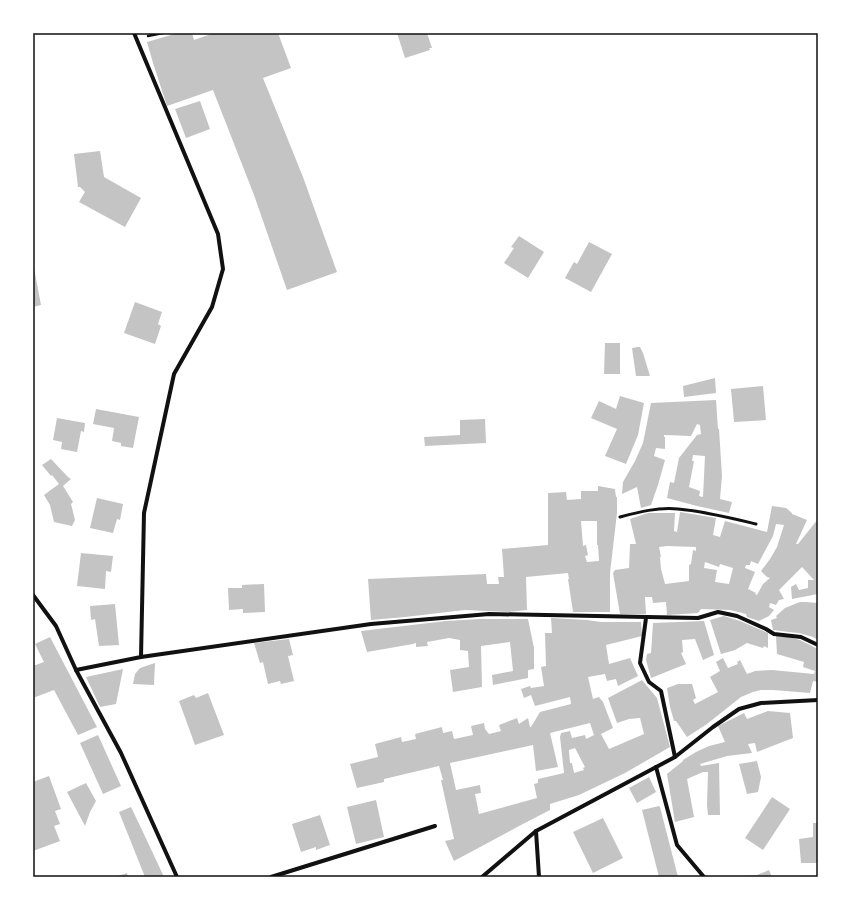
<svg xmlns="http://www.w3.org/2000/svg" width="851" height="910" font-family="Commissioner,sans-serif">
  <style>
    .building { fill: #c4c4c4; fill-rule: evenodd }
    .lines { fill: none; stroke-linecap: round; stroke-linejoin: round }
    .path { stroke: #111; stroke-width: 2.5 }
    .service { stroke: #111; stroke-width: 3 }
    .minor { stroke: #111; stroke-width: 4 }
    .neatline { fill: none; stroke: #111; stroke-width: 1.5 }
  </style>
  <rect width="100%" height="100%" fill="#fff"/>
  <g class="building">
    <path d="M178,33H192L194,40L214,33H278L291,68L263,78L303,177L337,272L287,290L254,195L213,90L167,106L153,63L147,42Z"/>
    <path d="M397,33H427L432,48H429L430,50L405,58Z"/>
    <path d="M200,101L210,129L186,138L175,109Z"/>
    <path d="M100,151L104,177L141,198L125,227L79,202L85,192L80,187H78L74,154Z"/>
    <path d="M519,236L544,252L528,278L504,263L514,248L511,247Z"/>
    <path d="M589,242L612,254L591,292L565,278L574,262L577,264Z"/>
    <path d="M33,268H34L41,305L33,307Z"/>
    <path d="M135,302L162,312L158,324L161,326L155,344L124,333Z"/>
    <path d="M605,343H620V374H604Z"/>
    <path d="M638,347H640L643,353L650,376H636L632,348Z"/>
    <path d="M715,378L716,393L684,397L683,386Z"/>
    <path d="M763,386L766,420L734,422L731,389Z"/>
    <path d="M620,396L644,403L638,435L626,464L605,456L617,429L591,418L599,401L616,409Z"/>
    <path d="M716,400L718,429H719L722,476L720,499L732,502L729,513L697,506L667,498L670,482L674,483L679,458L697,435L701,434L700,425L697,424L691,436L664,435V437H665V449L656,448L654,456L665,460L658,485L651,505L641,508L637,487L622,494L623,482L635,461L643,443L651,403ZM693,455L705,456L703,497L699,496L700,491L689,487L694,461H692Z"/>
    <path d="M96,409L139,417L133,448L121,446V443L112,441L114,428L93,424Z"/>
    <path d="M57,418L85,423L84,432L81,431L77,452L61,449L62,442L53,440Z"/>
    <path d="M485,419L486,443L425,446L424,437L460,435V420Z"/>
    <path d="M51,459L68,477L71,479L63,486L73,502L71,504L75,520L72,526L54,522L50,505L44,495L59,484L52,475L51,476L42,465Z"/>
    <path d="M598,486L615,489L616,497H617V513L610,573V612H573L568,579H569L568,573L526,577L527,610L508,612L465,610L405,617L371,620L368,579L486,574L487,584H499L498,577H504L502,549L548,545V493L566,492L567,500L581,499V491H598ZM581,521H597V545H598L599,561L587,562L585,556L588,555L586,545L583,546Z"/>
    <path d="M97,498L123,504L120,520L117,519L113,533L90,528Z"/>
    <path d="M772,506L786,508L792,513V514L807,520L796,544H798L818,519V578L817,579H818V594L792,599L791,587L796,584L799,590L808,588V580H814L802,567L779,590L784,599L779,600L776,605L770,603L769,607L774,610L769,616L759,621L747,617L746,614L730,610L701,609L698,613L667,615L666,602L653,603L652,597H645L646,614H620L613,573L615,570L629,568L630,544H636L630,519L648,513H675L674,531L677,532L680,512L716,518L713,535L720,537L725,521L767,532ZM776,524L784,525L777,547L770,559L761,571L767,577L770,578L763,584L757,595L755,594L756,593L748,589L755,572L745,568L746,565H750L751,561L758,564L773,536ZM667,546L696,547V551L693,550L691,564L689,565V581L665,584L661,569L660,557H661L659,547ZM705,562L719,567L720,564L733,568L729,584L715,582L717,570L704,568Z"/>
    <path d="M81,553L113,556L111,572L106,571L105,589L77,586Z"/>
    <path d="M264,584L265,612L243,613V609L229,610L228,588H242V585Z"/>
    <path d="M800,602H806L818,603V640L813,637L799,633L789,632L773,630L771,620L777,618L776,616L785,608Z"/>
    <path d="M115,604L119,645L99,646L95,619L91,620L90,606Z"/>
    <path d="M724,616L740,621L768,633V648L764,646L763,648L747,643L735,650L721,654L710,620Z"/>
    <path d="M551,618L587,620L601,622H641L642,636L606,645L609,664L630,658L638,676L618,686L616,679L607,681L605,674L588,677L593,699L599,697L603,702L613,728L601,734L609,749L644,734L640,718L629,719L617,723L608,698L642,680L657,698L670,747L625,773L579,795L550,804V810L521,825L454,861L445,841L454,839L441,780H443L439,766L384,779V782L357,788L350,764L378,757L375,744L401,737L402,742L416,739L415,734L442,727L443,733L452,731L454,739L473,735L471,726L484,723L485,729L489,734L501,731L499,725L517,718L519,724L528,718L530,727H531L540,712L571,704L570,697L535,706L531,695L524,698L521,689L530,686L531,688L544,686L541,667L546,666L545,633H552ZM590,723L594,735L586,739L585,735L572,738L570,731L561,733L560,737L564,773L538,779V783L534,784L537,798L479,814L475,794L481,793L480,785L456,790L450,763L533,745L536,771L558,767L550,733ZM575,748L585,767L583,768L584,770L574,773L572,763H570L569,750Z"/>
    <path d="M480,619H528L534,648V669L528,670V678L493,685L492,675L513,671L510,642L481,646L482,687L453,692L450,670L469,667L468,651L460,650V640L449,638L427,642L428,646L416,647V643L413,644L367,652L361,631L446,621Z"/>
    <path d="M704,621L714,655L703,660L695,639L682,640L683,652L681,653L686,664L651,678L646,660L647,654L651,653L653,623Z"/>
    <path d="M776,636L788,637L800,640L818,649V682L813,681L810,693L773,690H761L753,692L741,697L707,724L687,737L676,721H674L670,707L667,688L678,684H692L696,698L693,700L695,704L718,692L710,677L720,671L716,662L723,658L728,668L738,664L737,662L740,660L747,674L755,671L772,670L814,674L815,671L803,667L804,662L777,654Z"/>
    <path d="M50,637L97,727L78,735L54,690L33,698V666L44,662L35,644Z"/>
    <path d="M289,639L293,655L288,656L294,681L281,684L280,681L268,684L263,662L260,663L254,643Z"/>
    <path d="M155,663L154,685L133,684L135,674L140,668Z"/>
    <path d="M123,669L116,704L100,707L86,677Z"/>
    <path d="M208,693L224,735L195,745L179,701L194,695L196,698Z"/>
    <path d="M768,711L790,713L793,738L757,752L755,743L748,744L752,753L727,756L700,764L701,766L719,763L720,815H708L707,805L708,772H703L687,779L694,817L675,822L667,774L683,761V760L696,752L709,746L725,742L718,726L744,713L747,719Z"/>
    <path d="M98,735L121,786L103,794L80,743Z"/>
    <path d="M757,761L761,777L758,792L747,794L739,764Z"/>
    <path d="M49,776L61,809L55,811L60,824L54,826L60,841L33,851V782Z"/>
    <path d="M649,777L656,792L637,803L629,788Z"/>
    <path d="M86,783L96,801L90,812L85,826L67,792Z"/>
    <path d="M772,797L790,809L763,850L745,838Z"/>
    <path d="M376,800L384,837L356,844L347,807Z"/>
    <path d="M659,806L660,807L678,877H659L642,810Z"/>
    <path d="M131,807L142,830L164,877H145L119,812Z"/>
    <path d="M320,815L330,845L316,850V847L301,852L292,824Z"/>
    <path d="M603,818L623,858L593,873L573,832Z"/>
    <path d="M813,823H818V863H801L799,839L813,837Z"/>
    <path d="M769,870L772,877H744L743,876L757,875Z"/>
    <path d="M127,873L128,877H115Z"/>
  </g>
  <g class="lines">
    <path class="path" d="M148,36L163,33"/>
    <path class="service" d="M620,517C639,512 658,507 678,509C703,511 731,518 756,524"/>
    <g class="minor">
      <path d="M33,595L56,626L76,670L121,753L177,877"/>
      <path d="M646,618L640,663L649,682L661,691L675,757"/>
      <path d="M141,657L371,624L489,614L698,618L718,612L737,616L766,629L774,634L801,637L818,645"/>
      <path d="M76,670L141,657L144,513L174,374L212,307L223,269L218,234L134,33"/>
      <path d="M656,767L677,845L704,877"/>
      <path d="M536,831L539,877"/>
      <path d="M271,877L435,826"/>
      <path d="M482,877L536,831L675,757L713,727L739,709L761,703L818,700"/>
    </g>
  </g>
  <rect width="851" height="910" fill="none" stroke="#ffffff" stroke-width="68"/>
  <rect x="34" y="34" width="783" height="842" class="neatline"/>
</svg>
